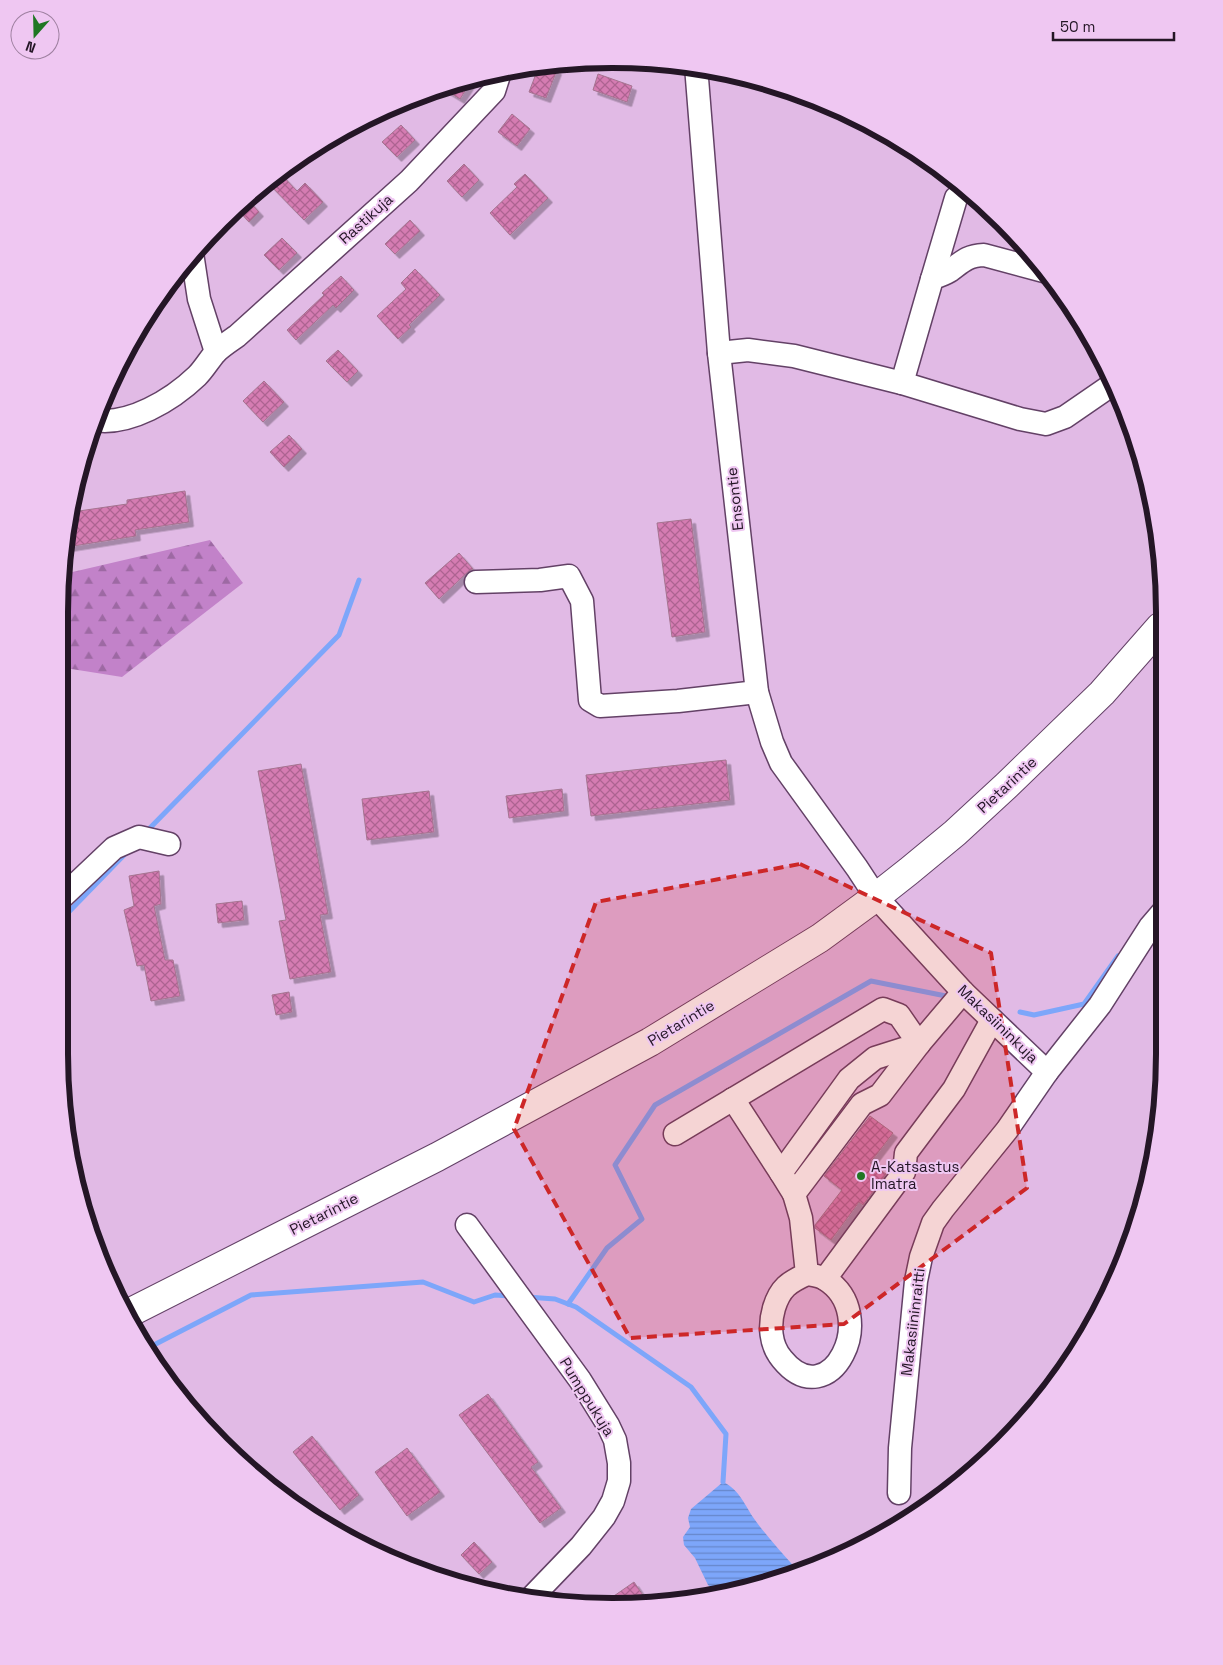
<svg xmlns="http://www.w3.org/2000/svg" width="1223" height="1665" font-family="'Space Grotesk',sans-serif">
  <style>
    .forest { fill: url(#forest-firs) }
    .water { fill: url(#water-rules) }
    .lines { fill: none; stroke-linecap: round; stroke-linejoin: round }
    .stream { stroke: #7da6fa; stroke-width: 5 }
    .building { fill: url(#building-cross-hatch); stroke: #a57490; filter: url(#shadow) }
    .minor-casing { stroke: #634166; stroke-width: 25 }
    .major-casing { stroke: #634166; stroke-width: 30 }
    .minor { stroke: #fff; stroke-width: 22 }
    .major { stroke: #fff; stroke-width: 28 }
    .marked { fill: #cd2728; fill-opacity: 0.2; stroke: #cd2728; stroke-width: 4; stroke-dasharray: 10 6; stroke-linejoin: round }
    .poi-dot { fill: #207724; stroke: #efc7f2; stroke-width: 2 }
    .labels { text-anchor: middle; stroke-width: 4; stroke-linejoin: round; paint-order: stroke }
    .street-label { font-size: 15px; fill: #241626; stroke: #efc7f2 }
    .poi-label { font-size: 15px; fill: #241626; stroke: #efc7f2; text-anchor: start }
    .rim { fill: none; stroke: #241626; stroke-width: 6 }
  </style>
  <defs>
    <pattern id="forest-firs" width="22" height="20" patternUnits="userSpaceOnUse" patternTransform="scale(1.25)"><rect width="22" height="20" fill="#c282c9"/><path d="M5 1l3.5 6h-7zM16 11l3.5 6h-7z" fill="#9d69a3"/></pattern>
    <pattern id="water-rules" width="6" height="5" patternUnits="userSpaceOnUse" patternTransform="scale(1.25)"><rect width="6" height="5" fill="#7da6fa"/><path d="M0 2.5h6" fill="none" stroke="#6686ca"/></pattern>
    <pattern id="building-cross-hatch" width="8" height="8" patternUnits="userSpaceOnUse" patternTransform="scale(1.25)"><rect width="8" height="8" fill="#d57bb2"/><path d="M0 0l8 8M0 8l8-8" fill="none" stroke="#ad6491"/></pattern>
    <filter id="shadow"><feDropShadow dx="4.5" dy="4.5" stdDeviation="0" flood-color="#0004"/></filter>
  </defs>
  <rect width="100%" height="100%" fill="#e1bae5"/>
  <path class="forest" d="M210,540L243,583L122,677L59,667V611L64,574Z"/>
  <path class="water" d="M723,1482C740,1490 745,1506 755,1520C768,1538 783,1554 798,1571L717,1592L708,1585L695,1558L684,1545L683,1537L690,1527L688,1518L691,1509Z"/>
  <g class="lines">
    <g class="stream">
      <path d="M146,832L339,635L359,580"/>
      <path d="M1153,909L1162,897"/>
      <path d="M59,922L126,853"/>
      <path d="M1020,1012L1034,1015L1084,1004L1118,956"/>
      <path d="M527,1297L555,1299L576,1307L691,1387L726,1434L723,1482"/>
      <path d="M568,1304L607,1248L642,1219L615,1165L655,1105L871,981L951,997"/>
      <path d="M146,1349L251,1295L423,1282L474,1302L495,1295L511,1296"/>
    </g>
  </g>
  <g class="building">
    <path d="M544,65L557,70L546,98L529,92L539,66Z"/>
    <path d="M598,74L632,86L627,102L593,90Z"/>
    <path d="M474,77L460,99L442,88L468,78Z"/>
    <path d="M512,114L530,129L517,146L498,132Z"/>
    <path d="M401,125L415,140L397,157L382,142Z"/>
    <path d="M464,164L479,180L462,197L447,181Z"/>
    <path d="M278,171L297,191L305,183L323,202L304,220L266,181Z"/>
    <path d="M525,174L548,198L510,235L490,213L517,187L514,184Z"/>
    <path d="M247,199L259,212L249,222L237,209Z"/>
    <path d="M410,220L420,231L395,254L385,244Z"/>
    <path d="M282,238L297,253L279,270L264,255Z"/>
    <path d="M415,269L440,295L409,325L411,327L398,339L377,316L406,289L401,283Z"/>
    <path d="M341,276L354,290L336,308L333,305L296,340L287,330L324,295L322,293Z"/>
    <path d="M338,350L358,371L347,382L326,361Z"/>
    <path d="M264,381L284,402L263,422L243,401Z"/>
    <path d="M289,435L302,449L284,467L270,452Z"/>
    <path d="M185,491L189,522L135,530L136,536L67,547L72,512L127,504V500Z"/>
    <path d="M691,519L705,632L672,637L657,523Z"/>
    <path d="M459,553L473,569L469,571L439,599L425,583Z"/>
    <path d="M726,760L730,800L591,816L586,775Z"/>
    <path d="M301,764L328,914L320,915L331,972L290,979L279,921L286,920L258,771Z"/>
    <path d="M562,789L564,811L509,818L506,796Z"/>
    <path d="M429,791L434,832L367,840L362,799Z"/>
    <path d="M159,871L161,904L154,906L165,960H173L180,996L151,1001L144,965L137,966L124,910L134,906L129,876Z"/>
    <path d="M242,901L244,920L218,923L216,904Z"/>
    <path d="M289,992L292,1012L276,1015L272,995Z"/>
    <path d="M870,1116L893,1133L870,1163L886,1174L863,1205L859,1202L831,1240L815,1228V1225L842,1190L824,1176Z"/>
    <path d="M488,1394L538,1462L531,1467L561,1508L540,1523L459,1415Z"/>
    <path d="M312,1436L359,1495L340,1510L293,1452Z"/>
    <path d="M407,1448L440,1492L407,1516L375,1472Z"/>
    <path d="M474,1542L492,1562L479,1574L461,1555Z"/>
    <path d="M634,1582L649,1604L611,1606L601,1605Z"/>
  </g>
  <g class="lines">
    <g class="minor-casing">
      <g id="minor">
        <path d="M696,66L719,353L757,692L772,742L781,763L857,868L876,897L963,992L1047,1072L1100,1005L1150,927L1162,913"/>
        <path d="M192,253L199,299L216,352"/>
        <path d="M1047,272L984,255C967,256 963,261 951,270C945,274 938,276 932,279L902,383L1020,419L1046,424L1065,417L1113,384"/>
        <path d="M932,279L956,198"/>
        <path d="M719,353L748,350L794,356L902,383"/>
        <path d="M94,420C129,426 172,400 197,376C204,369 209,360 216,352C222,346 230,341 237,336L409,181L494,91L500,72"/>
        <path d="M476,582L540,580L569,576L582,601L590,700L600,706L678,701L757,692"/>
        <path d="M59,900L114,848L139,837L169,844"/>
        <path d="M733,1099L781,1173"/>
        <path d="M675,1134L883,1009L899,1015L919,1044L875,1058L849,1079L781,1173L794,1194"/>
        <path d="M467,1225L580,1380L608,1425L615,1440L619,1463V1481L613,1501L604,1517L581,1546L531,1598"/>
        <path d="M807,1274C812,1275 820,1276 825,1279C882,1314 830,1418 782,1359C770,1345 769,1325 774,1308C780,1288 789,1282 807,1274L801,1218L794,1194L862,1104L880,1095L919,1044L963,992"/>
        <path d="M825,1279L904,1172L906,1153L954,1089L992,1020"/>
        <path d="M899,1493L900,1448L916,1281L921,1257L933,1223L943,1209L1007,1130L1047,1072"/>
      </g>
    </g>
    <g class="major-casing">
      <path id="major" d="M127,1314L437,1157L650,1042L820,938L876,897L909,871L955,833L1007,785L1102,693L1160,627"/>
    </g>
    <use href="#minor" class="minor"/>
    <use href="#major" class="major"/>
  </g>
  <path class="marked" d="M800,864L991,953L1027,1188L844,1324L630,1338L514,1129L596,902Z"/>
  <circle class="poi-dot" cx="861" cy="1176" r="5"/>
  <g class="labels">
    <g class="street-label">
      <text transform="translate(366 219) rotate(-42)" y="5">Rastikuja</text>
      <text transform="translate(735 499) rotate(-96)" y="5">Ensontie</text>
      <text transform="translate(1007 785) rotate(-43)" y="5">Pietarintie</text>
      <text transform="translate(681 1023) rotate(-31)" y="5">Pietarintie</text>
      <text transform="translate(998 1024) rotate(44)" y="5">Makasiininkuja</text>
      <text transform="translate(324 1214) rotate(-27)" y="5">Pietarintie</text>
      <text transform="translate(913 1322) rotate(-83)" y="5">Makasiininraitti</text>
      <text transform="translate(587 1397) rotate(58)" y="5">Pumppukuja</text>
    </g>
    <g class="poi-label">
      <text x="871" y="1172">A-Katsastus<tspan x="871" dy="17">Imatra</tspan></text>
    </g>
  </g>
  <path d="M0 0H1223V1665H0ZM612 68H612A544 544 0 0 1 1156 612V1054A544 544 0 0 1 612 1598H612A544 544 0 0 1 68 1054V612A544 544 0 0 1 612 68Z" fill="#efc7f2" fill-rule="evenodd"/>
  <path class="rim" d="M612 68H612A544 544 0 0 1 1156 612V1054A544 544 0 0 1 612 1598H612A544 544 0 0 1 68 1054V612A544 544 0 0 1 612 68Z"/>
  <g transform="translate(35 35) rotate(200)"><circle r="24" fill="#efc7f2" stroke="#9e80a0"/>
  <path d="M0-4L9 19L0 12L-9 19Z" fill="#207724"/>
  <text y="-8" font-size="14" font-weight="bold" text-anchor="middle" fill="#241626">N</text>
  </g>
  <path d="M1053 32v8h121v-8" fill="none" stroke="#241626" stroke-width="2.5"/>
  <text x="1060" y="32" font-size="15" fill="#241626" stroke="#efc7f2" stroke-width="4" paint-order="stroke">50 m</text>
</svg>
